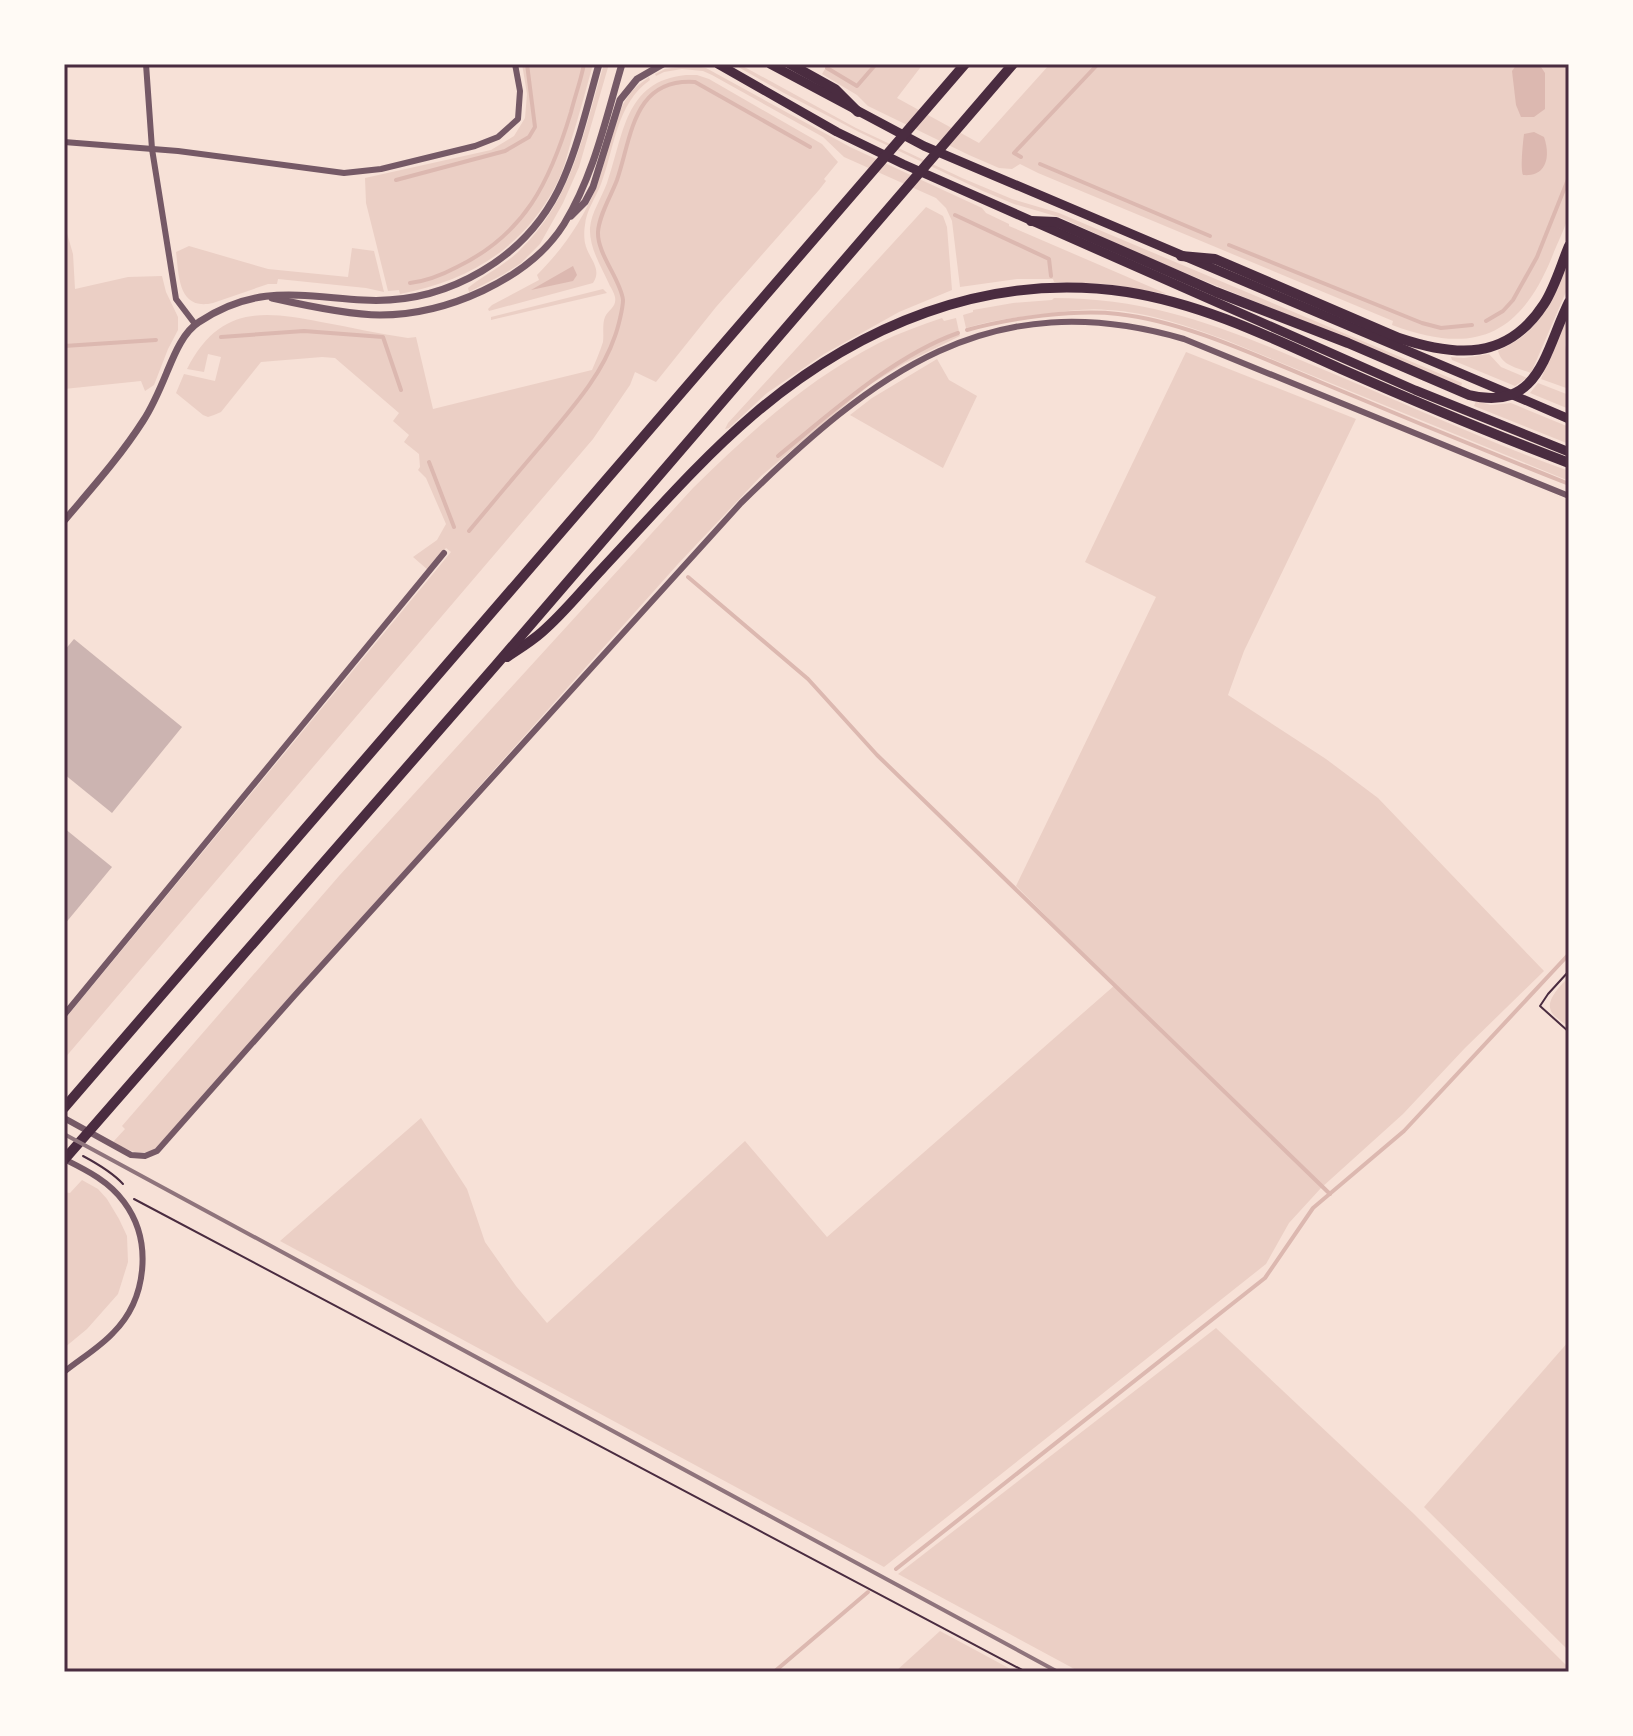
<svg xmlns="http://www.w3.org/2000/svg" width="1633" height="1736" font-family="Overpass,sans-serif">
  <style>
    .green { fill: #ebcfc5 }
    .water { fill: #dcb8b0 }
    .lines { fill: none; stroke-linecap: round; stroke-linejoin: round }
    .stream { stroke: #dcb8b0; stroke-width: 4 }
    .building { fill: #ccb4b1 }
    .path { stroke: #4a2c40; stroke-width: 2 }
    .minor { stroke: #755966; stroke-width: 6 }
    .tertiary { stroke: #755966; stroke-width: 7 }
    .primary { stroke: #4a2c40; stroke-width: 9 }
    .trunk { stroke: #4a2c40; stroke-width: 9 }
    .motorway { stroke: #4a2c40; stroke-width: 10 }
    .rail { stroke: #8f747c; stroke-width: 4 }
    .neatline { fill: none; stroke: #4a2c40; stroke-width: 3 }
  </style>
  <rect width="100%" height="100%" fill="#f7e1d7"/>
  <g class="green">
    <path d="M522,64H593C586,90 579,115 571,141C567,156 563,173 555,187C522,249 468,281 400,294L399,290L388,291L366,203L365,178L491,150L514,136L525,118L527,94Z"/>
    <path d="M604,64H609L579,167L563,203L540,244L521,263L504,274L469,292L468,288C484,275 503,266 518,252C573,200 583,133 604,64Z"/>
    <path d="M733,64H739L856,128L962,178L1012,199L1059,213L1462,383L1461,386L1144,256L1062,218L1014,204L983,191L859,132L784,93Z"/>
    <path d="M828,64H923L897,98L979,143L1050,64H1569C1569,97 1569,129 1569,162C1569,178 1571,195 1569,211C1567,226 1557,243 1552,257C1519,338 1472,355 1392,325L1393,321L1038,173L1020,164L1012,169L999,168L969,155L868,106L857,95L822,74Z"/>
    <path d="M692,65L706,68L850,147L982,208L986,213L1009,224V226L1167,294L1106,284L1054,282L1053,279H1017L960,287L952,221L946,208L936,198L844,157L823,137L712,75L703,71L682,69L664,72L656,76L655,74L665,69Z"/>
    <path d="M686,75H697L709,79L822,144L838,162L824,179L826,181L819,190L716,307L656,382L635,372L630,385L593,439L64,1059V1020L451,552L446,548L428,570L413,557L437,540L446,524L426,478L418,470L420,467L419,454L404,442L409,435L393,421L399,413L335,358L322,357L261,362L221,412L214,415L208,417L203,415L176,393L184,374L215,381L221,357L208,354L204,372L187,369C219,307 261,310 321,322C350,327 379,334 408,338L416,337L433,409L592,370C596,361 600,351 603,342C604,334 602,324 605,317C608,310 617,307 615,297C614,293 612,289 610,286C602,268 589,248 590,228C591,213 602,197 607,183C624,135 624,81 686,75Z"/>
    <path d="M649,77L650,80C616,104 615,147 601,184C596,197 586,211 585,225C584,230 584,238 585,243C588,258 603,268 593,283L489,311L488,309L492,305L539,280L537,275C563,249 582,221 596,188C608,158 612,112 634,89C638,85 644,81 649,77Z"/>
    <path d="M926,207L943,216L947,227L952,290L899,312L824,354L767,393L729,428L725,429L728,423Z"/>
    <path d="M64,223L73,254L75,289L128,277L162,276L166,292L178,317V330L168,349L154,385L145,391L141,381L64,389Z"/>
    <path d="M189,246L268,269L348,277L352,248L374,251L384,292L366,288L278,279L277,284H268L213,303C178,311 179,276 176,252Z"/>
    <path d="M1569,259V285L1531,373C1518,368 1502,366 1498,351C1505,347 1513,343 1519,339C1546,320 1557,287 1569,259Z"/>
    <path d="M603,289L607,293L491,320V317Z"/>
    <path d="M1054,298C1156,298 1230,330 1322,369C1404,403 1485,441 1569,471V481L1228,341C1190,327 1149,312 1108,310C1088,308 1066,311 1046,314C1019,317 992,320 966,328L963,315L973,312V310L1013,303L1052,300Z"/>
    <path d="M942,318L944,321L956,318L960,336L905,363L871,384L850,401L761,476L678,564L155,1149C139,1157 128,1150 113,1142L125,1129L122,1126L339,876L693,488C750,432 808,379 879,343C899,333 921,325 942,318Z"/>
    <path d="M1565,321V345L1569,366V389L1541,379Z"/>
    <path d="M1186,352L1356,419L1244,651L1228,695L1326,759L1378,798L1544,971L1465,1048L1403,1114L1321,1188L1289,1223L1266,1264L884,1567L280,1241L421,1118L467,1189L485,1242L516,1286L547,1323L745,1141L827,1237L1115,985L1016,886L1156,597L1085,562Z"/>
    <path d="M1489,354L1501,367L1527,378L1515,386L1452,360L1451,357L1464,358Z"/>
    <path d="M937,359L949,380L977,396L943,468L850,415L872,398Z"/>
    <path d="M1538,383L1569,395V409L1530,393Z"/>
    <path d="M1476,401L1491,405L1511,403L1569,427V444L1474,406Z"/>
    <path d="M1569,977V1027C1564,1023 1556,1018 1552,1013C1544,1001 1561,985 1569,977Z"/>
    <path d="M82,1180L98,1189L107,1199L119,1219L127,1236L128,1262L118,1294L87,1329L64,1348V1192L70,1193Z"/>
    <path d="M1216,1328L1414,1514L1569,1668V1672H1080L898,1574Z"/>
    <path d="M1569,1341V1651L1424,1507Z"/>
    <path d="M940,1631L1016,1672H895Z"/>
  </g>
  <g class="water">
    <path d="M1517,64H1539L1545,73V109L1534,117H1521L1516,105L1512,71Z"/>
    <path d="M1534,132L1544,137C1551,157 1546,177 1523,175C1520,169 1523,142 1524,134Z"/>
    <path d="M573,266L577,275L573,281L531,290Z"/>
  </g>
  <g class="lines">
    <g class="stream">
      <path d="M827,68L857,86L876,64"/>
      <path d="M1021,157L1014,153L1098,64"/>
      <path d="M1040,164L1210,236"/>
      <path d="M396,180L505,151L529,137L535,127L527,64"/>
      <path d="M955,215L1049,259L1051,276"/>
      <path d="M1229,245L1422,323L1441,328L1472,325"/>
      <path d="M410,283C427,281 442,275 457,267C525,234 550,182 571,112C575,96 581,80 584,64"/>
      <path d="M1486,321L1503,311L1513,300L1537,257L1569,177"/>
      <path d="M967,330C1009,318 1076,309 1118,314C1184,321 1259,357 1320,382C1403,417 1486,451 1569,484"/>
      <path d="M221,337L304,331L383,337L401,390"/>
      <path d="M64,346L156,340"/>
      <path d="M778,456C831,413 893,356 958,333"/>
      <path d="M429,462L454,527"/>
      <path d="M469,531C494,501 519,471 544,442C571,409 601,377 615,336C618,328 623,308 623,300C621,280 597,254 598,232C599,215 611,196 617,180C632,136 633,78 695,82L810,147"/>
      <path d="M688,577L808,679L877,755L1330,1194"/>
      <path d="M896,1569L1265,1278L1313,1208L1404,1131L1569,954"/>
      <path d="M774,1672L868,1592"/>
    </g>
  </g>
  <g class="building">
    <path d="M74,639L182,727L112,813L64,774V651Z"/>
    <path d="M64,828L112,867L64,925Z"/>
  </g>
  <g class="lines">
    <g class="path">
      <path d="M1569,971L1548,994L1540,1006L1569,1032"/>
      <path d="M83,1156C98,1164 112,1172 123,1184"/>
      <path d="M134,1199L1026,1672"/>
    </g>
    <g class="minor">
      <path d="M146,64L152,149L176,299L195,324"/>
      <path d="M64,142L178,151L344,173L381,169L475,146L498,137L518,119L520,91L515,64"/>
      <path d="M64,1015L444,553"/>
      <path d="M64,1118L131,1155L145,1156L157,1151L295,995L741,503C873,374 989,282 1184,339L1569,496"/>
      <path d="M64,1159C86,1170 109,1181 124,1202C153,1241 147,1299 113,1333C99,1348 80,1359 64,1372"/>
    </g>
    <g class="tertiary">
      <path d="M571,216L585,202L593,187L620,100L637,79L663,64"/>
      <path d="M272,298C303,305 349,315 380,315C445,315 529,280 564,224C594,175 606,118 622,64"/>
      <path d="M64,521C91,489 120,457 143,421C153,406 160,389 167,372C174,355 183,332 199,322C256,284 299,296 363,300C447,305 529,258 563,180C579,143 588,103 599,64"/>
    </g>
    <g class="primary">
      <path d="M718,64L837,132L903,164L1415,390L1569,452"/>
      <path d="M770,64L924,146L1512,395"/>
    </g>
    <path class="trunk" d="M1513,395L1569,419"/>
    <g class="motorway">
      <path d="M790,64L835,89L858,112"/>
      <path d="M1031,221L1056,222L1216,292L1348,343L1469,395C1540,413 1545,350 1569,302"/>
      <path d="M1181,256L1215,259L1399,338C1456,357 1507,361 1544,304C1555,287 1561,265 1569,246"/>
      <path d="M507,657C519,649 532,641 542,632C564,613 582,590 602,569C651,517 698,462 753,415C857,326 987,271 1127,292C1203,304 1272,338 1341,369C1416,402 1492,434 1569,463"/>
      <path d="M64,1108L965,64"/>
      <path d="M64,1160L496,665L1013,64"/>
    </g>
    <path class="rail" d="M64,1134L1058,1672"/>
  </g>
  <rect width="1633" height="1736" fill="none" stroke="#fffaf5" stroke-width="132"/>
  <rect x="66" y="66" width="1501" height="1604" class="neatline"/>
</svg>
